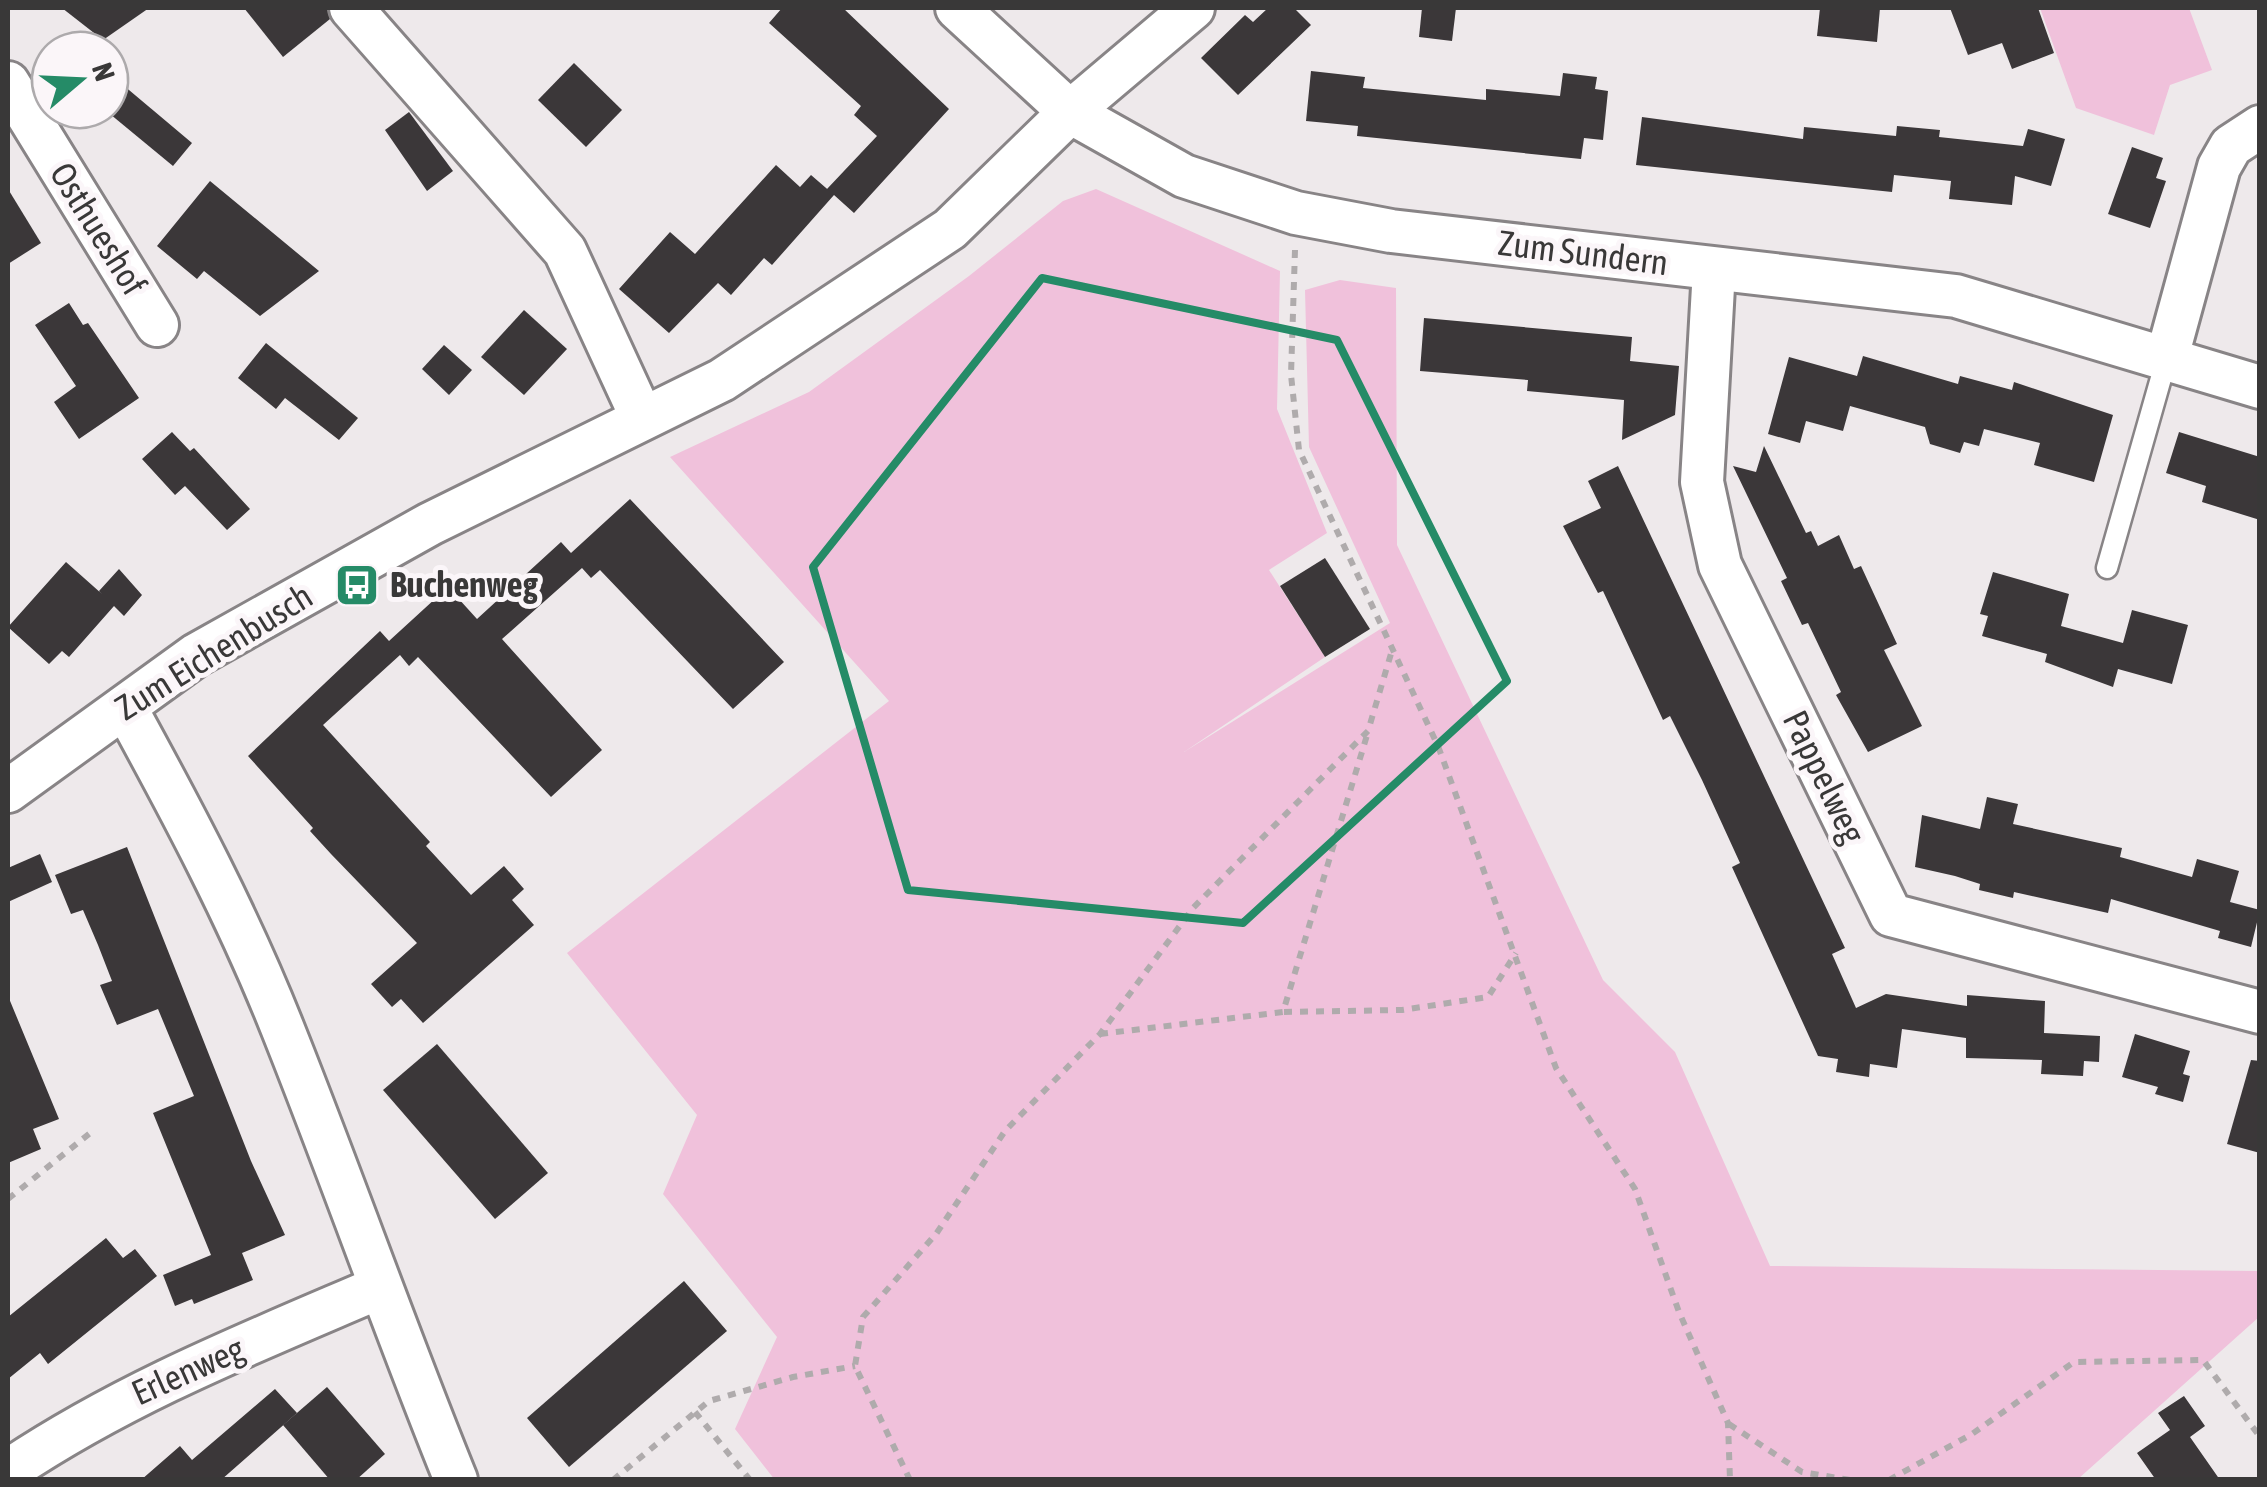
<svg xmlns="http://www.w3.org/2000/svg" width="2267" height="1487" font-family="'Asap Condensed',sans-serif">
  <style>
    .green { fill: #f0c1db }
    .building { fill: #3b3739 }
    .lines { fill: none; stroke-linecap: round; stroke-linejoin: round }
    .lane-casing { stroke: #888486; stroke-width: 25 }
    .street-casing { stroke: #888486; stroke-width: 48 }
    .path { stroke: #afabac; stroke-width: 6; stroke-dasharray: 8 8; stroke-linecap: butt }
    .lane { stroke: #fff; stroke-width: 20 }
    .street { stroke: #fff; stroke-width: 42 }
    .marked { fill: none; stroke: #258b67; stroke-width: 8; stroke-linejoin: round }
    .labels { text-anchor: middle; stroke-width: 10; stroke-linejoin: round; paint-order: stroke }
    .street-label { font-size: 35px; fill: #393838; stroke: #fbf6f9 }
    .poi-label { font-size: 35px; font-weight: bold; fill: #393838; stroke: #fbf6f9; text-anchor: start }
  </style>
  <rect width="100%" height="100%" fill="#eee9eb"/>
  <g class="green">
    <path d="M2040,8H2189L2212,70L2170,85L2154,135L2076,108Z"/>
    <path d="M1096,189L1280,271L1277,409L1327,533L1269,570L1325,657L1184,752L1390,623L1309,447L1305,290L1340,280L1396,288L1397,545L1603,980L1675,1052L1770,1266L2259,1271V1317L2078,1479L775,1480L735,1429L777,1337L663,1194L697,1115L567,953L889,701L670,457L809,392L969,276L1063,201Z"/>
  </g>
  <g class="building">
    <path d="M62,8H149L103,40Z"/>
    <path d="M244,8H327L330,19L283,57Z"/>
    <path d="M782,8H843L949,109L854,213L834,195L772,265L764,258L731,295L718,283L669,333L619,289L670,232L695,254L776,165L800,187L811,175L833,194L827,189L877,136L854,115L861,106L769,23Z"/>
    <path d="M1268,8H1294L1311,25L1238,95L1201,58L1245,15L1253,22Z"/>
    <path d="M1422,8H1456L1452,41L1419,37Z"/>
    <path d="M1820,8H1880L1877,42L1817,36Z"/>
    <path d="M1950,8H2038L2054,53L2012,69L2002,43L1968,55Z"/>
    <path d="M574,63L622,110L586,147L538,100Z"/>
    <path d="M1311,71L1365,77L1363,88L1486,100V89L1560,96L1563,73L1597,77L1595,89L1608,91L1603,140L1584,138L1581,159L1357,136L1358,126L1306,121Z"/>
    <path d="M110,74L192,143L173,166L110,114Z"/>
    <path d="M409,112L453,171L427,191L385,130Z"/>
    <path d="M1642,117L1803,139L1804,127L1896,136L1897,126L1940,130L1939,137L2023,146L2028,129L2065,139L2051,186L2015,176L2012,205L1949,199L1951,181L1894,175L1892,192L1636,165Z"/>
    <path d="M2132,147L2163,158L2156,178L2166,181L2150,228L2108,214Z"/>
    <path d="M210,181L319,271L260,316L204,271L197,279L157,246Z"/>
    <path d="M8,189L41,243L8,264Z"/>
    <path d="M69,303L83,325L88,323L139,398L79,439L54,402L76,386L35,325Z"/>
    <path d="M524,310L567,349L524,395L481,357Z"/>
    <path d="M1424,318L1632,337L1630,361L1679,366L1675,415L1622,440L1624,400L1527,391L1528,380L1420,371Z"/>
    <path d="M266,343L358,418L339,440L285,398L276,409L238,378Z"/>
    <path d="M444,345L472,370L449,395L422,369Z"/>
    <path d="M1863,356L1958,384L1960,376L2012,390L2014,382L2113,415L2094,482L2034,465L2040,443L1984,429L1979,446L1964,442L1960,453L1930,444L1925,427L1850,406L1843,431L1806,421L1800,443L1768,434L1789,357L1857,376Z"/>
    <path d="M172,432L190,451L194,448L250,509L227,530L185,486L175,495L142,459Z"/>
    <path d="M2179,432L2260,457V520L2202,502L2206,486L2166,473Z"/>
    <path d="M1764,446L1806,533L1811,531L1818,546L1839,535L1854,569L1861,566L1897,644L1884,650L1922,726L1868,752L1836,695L1841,692L1808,623L1802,625L1781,581L1787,578L1733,466L1756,472Z"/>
    <path d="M1618,466L1845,948L1832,954L1856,1008L1886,994L1967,1006V995L2045,1001L2044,1033L2100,1036L2099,1062L2084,1061L2083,1076L2041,1074L2042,1060L1966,1058V1038L1902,1029L1897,1068L1870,1064L1869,1077L1836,1072L1838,1059L1818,1056L1732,867L1740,863L1702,780L1670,716L1663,720L1603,591L1598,593L1563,526L1601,508L1588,481Z"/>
    <path d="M630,499L784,662L733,709L600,570L591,578L582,568L502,639L602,750L551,797L418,657L409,666L400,655L323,725L430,842L426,846L471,895L504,866L524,889L512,900L534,925L423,1023L401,999L392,1007L371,984L417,943L331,854L310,831L313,828L248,756L380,631L389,641L448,587L477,619L561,542L571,553Z"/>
    <path d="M1325,558L1370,629L1325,657L1280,586Z"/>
    <path d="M66,562L102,594L99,591L119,569L142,595L124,616L114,606L69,657L62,651L49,664L8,627Z"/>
    <path d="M1993,572L2069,594L2061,626L2123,643L2132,610L2188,625L2172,684L2118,669L2113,687L2045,662L2047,654L1982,636L1988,616L1980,614Z"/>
    <path d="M1987,797L2018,804L2013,824L2122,848L2120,857L2192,877L2197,859L2239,871L2230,902L2260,910L2251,947L2218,938L2220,931L2111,899L2108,913L2014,892L2013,898L1979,890L1980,884L1955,876L1915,867L1922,815L1980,829Z"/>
    <path d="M127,847L251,1161L285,1235L242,1253L253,1280L194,1304L192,1299L175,1306L163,1275L211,1255L153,1113L194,1096L158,1009L117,1025L100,985L112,981L98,945L83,910L71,914L55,875Z"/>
    <path d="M40,854L52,882L8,902V868Z"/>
    <path d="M8,996L59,1119L33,1129L41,1149L8,1163Z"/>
    <path d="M2135,1034L2190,1051L2183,1074L2190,1076L2183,1102L2155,1094L2158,1087L2122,1077Z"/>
    <path d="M437,1044L548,1173L495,1219L383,1090Z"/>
    <path d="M2251,1060L2260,1061V1153L2227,1144Z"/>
    <path d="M106,1238L123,1258L135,1249L157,1276L48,1364L40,1353L8,1379V1317Z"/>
    <path d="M684,1281L727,1331L569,1467L527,1418Z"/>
    <path d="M327,1387L385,1454L356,1480H330L283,1425Z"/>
    <path d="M275,1389L297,1413L221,1480H141L180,1446L192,1460Z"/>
    <path d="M2184,1396L2205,1426L2190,1437L2220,1480H2156L2137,1453L2170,1430L2158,1413Z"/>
  </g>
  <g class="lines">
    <g class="lane-casing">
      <path id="lane" d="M2107,568L2167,357"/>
    </g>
    <g class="street-casing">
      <g id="street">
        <path d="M351,8L565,251L642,418"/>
        <path d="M957,8L1070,112L1184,176L1296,213L1391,231L1956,296L2260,387"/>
        <path d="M8,83L157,325"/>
        <path d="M1714,269L1702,482L1720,565L1891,915L2260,1012"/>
        <path d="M2167,357L2219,167L2231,146L2260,127"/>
        <path d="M125,707C182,811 238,916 282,1027C342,1177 395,1330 456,1480"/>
        <path d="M8,791L196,655L430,524L722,380L950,229L1070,112L1193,8"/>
        <path d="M8,1471C124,1393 250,1343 378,1288"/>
      </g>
    </g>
    <g class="path">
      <path d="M1295,250L1291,375L1299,450L1438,746L1556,1068L1635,1189L1679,1312L1728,1423L1730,1480"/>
      <path d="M1284,1012L1402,1010L1488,997L1516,953"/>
      <path d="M1100,1034L1283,1012L1368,732"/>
      <path d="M8,1199L94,1130"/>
      <path d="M695,1412L750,1480"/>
      <path d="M1729,1424L1802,1472L1850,1480"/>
      <path d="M613,1480L709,1401L793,1377L855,1366"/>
      <path d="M910,1480L855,1366L863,1317L936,1234L1005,1131L1100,1034L1193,908L1368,731L1393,647"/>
      <path d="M1889,1480L1972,1434L2074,1362L2203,1360L2260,1437"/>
    </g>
    <use href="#lane" class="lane"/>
    <use href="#street" class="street"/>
  </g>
  <path class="marked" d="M1042,278L1337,340L1507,681L1243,923L908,890L813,567Z"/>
  <defs>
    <g id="bus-square" transform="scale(2.25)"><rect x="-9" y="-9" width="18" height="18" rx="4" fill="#258b67" stroke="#fbf6f9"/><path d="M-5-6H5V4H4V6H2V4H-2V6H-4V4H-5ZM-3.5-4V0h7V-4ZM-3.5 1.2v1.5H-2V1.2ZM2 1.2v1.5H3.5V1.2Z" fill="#fff"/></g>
  </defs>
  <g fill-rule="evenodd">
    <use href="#bus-square" x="357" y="585"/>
  </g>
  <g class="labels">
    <g class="street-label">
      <text transform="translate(98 229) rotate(58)" y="12">Osthueshof</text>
      <text transform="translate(1583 253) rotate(7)" y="12">Zum Sundern</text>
      <text transform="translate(214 652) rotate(-32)" y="12">Zum Eichenbusch</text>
      <text transform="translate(1824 777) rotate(64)" y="12">Pappelweg</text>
      <text transform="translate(188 1371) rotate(-24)" y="12">Erlenweg</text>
    </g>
    <g class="poi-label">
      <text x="390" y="597">Buchenweg</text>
    </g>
  </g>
  <rect width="2267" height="1487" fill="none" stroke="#393838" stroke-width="20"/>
  <g transform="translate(80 80) rotate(71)"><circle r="48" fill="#fbf6f9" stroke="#adaaac" stroke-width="2.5"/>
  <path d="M0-8L18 38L0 25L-18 38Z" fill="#258b67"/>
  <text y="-15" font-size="28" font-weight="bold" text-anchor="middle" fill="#393838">N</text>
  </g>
</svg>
